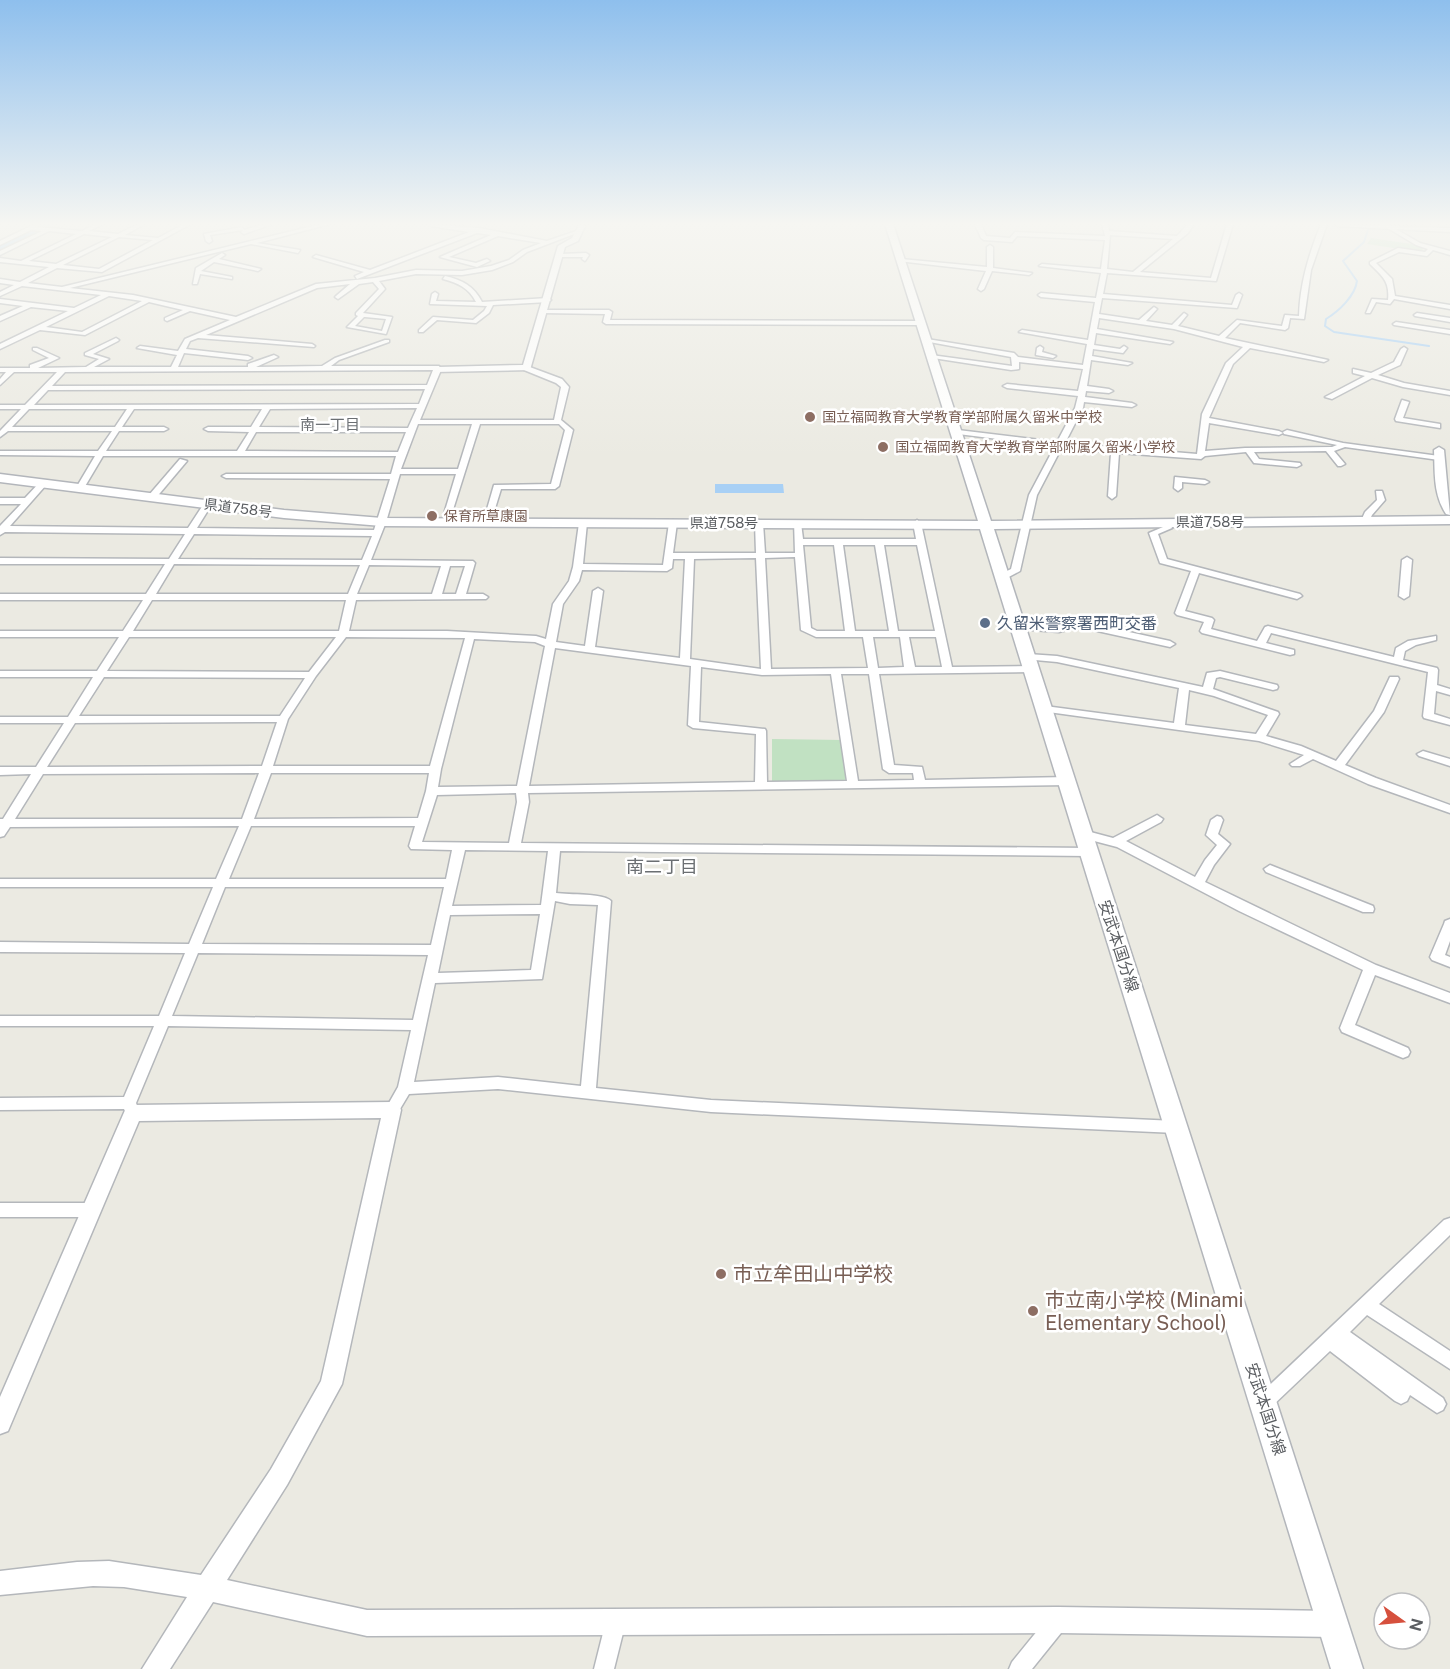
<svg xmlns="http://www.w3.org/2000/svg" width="1450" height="1669" font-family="'Public Sans','Noto Sans JP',sans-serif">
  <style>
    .green { fill: #c1e1c2 }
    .water { fill: #a8d0f5 }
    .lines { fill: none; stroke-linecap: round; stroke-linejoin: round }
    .stream { stroke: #a8d0f5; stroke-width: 2 }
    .river { fill: #a8d0f5; fill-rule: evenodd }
    .minor-casing { stroke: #b4b7bb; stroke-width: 3 }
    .tertiary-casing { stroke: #b4b7bb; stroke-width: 3 }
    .secondary-casing { stroke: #b3b6bb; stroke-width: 3 }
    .minor { fill: #fff; fill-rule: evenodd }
    .tertiary { fill: #fff; fill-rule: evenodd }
    .secondary { fill: #fff; fill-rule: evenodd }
    .education-dot { fill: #8d6e63; stroke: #fff; stroke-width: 2 }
    .service-dot { fill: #5c6f8a; stroke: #fff; stroke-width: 2 }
    .labels { text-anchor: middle; stroke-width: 5; stroke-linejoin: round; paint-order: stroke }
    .far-education-label { font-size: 14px; fill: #785e54; stroke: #fff; text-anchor: start }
    .far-street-label { font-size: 14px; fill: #5a5d61; stroke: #fff }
    .far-neighbourhood-label { font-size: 15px; fill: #6b6f73; stroke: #fff }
    .service-label { font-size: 16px; fill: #4e5e75; stroke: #fff; text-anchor: start }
    .street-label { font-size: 16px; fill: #5a5d61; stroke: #fff }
    .neighbourhood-label { font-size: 18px; fill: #6b6f73; stroke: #fff }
    .near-education-label { font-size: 20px; fill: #785e54; stroke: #fff; text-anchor: start }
  </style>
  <rect width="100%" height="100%" fill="#ebeae2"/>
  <g class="green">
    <path d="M1371,238L1412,244L1424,248L1420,252L1367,244Z"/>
    <path d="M772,739L843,740L846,786L772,785Z"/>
  </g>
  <path class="water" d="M715,484H783L784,493H715Z"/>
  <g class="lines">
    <path class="stream" d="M1370,224L1364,242L1343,261L1357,281C1355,296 1339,311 1326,319L1325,326L1334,332L1429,346"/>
    <path class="river" d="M40,224H55L0,250V241Z"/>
    <g class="minor-casing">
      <g id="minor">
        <path d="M35,224L39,225L37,227L82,231L96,224H103L89,231L118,234L138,224H145L125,235L158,238L184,224H191L102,272L57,268L28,283L62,287L321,224H330L257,243L300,250L298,253L251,244L70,288L133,295L236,317L316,284L375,278L416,270L462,271L491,266L509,260L523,250L541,243L498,236L449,257L476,263L487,259L490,261L477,267L440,257L491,235L477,233L357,279L355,276L364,272L313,257L316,255L370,270L469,232L431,226L428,224L479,228L547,241L582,229V231L527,252L513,262L492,270L462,275L416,274L379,281L385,289L363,313L392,317L386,334L347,327L358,316L356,315V313L379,289L373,282L359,284L338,299L335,297L336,296L350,284L317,288L206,335L312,344L315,346L314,347L198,338L190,341L186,349L248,356L252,358L248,360L184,353L178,367H248V364L274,355L278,357L276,358L256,367L322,366L335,358L385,340H389V342L339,360L331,366H439L441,370L420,420H554L561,387L556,383L524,370V366H527L562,379L569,387L561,420L573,430L559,486L555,489H501L490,525L483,523L494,485L551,484L565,430L559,424H480L451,516L444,514L456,474H400L386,522L371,560L473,561L475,563L466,594H483L488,597L486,599L356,600L349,631H447L536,636L546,639L553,604L569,581L573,567L579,523L583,520L587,523L583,564L663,565L669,523L673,520L677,523L673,553H756L755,523L759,520L763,523L765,553H795L794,521L801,523L803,539H916L913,523L917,520L921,523L952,667L1032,666L1037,669L1032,672L879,674L894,765L922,767L925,780L1068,777L1074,781L1068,785L528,793L529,802L521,843L1089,848L1095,852L1089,856L560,851L556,893C569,895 604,893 611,901L596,1088L711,1100L1176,1121L1181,1123L1184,1127L1181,1131L1176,1133L711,1112L498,1089L409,1094L397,1114L392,1116L387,1114L385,1110L398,1087L411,1030L168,1026L136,1103L140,1113L138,1117L133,1119L128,1117L124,1109L0,1110V1098L124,1097L154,1026H0V1016H159L185,953L0,952V942L189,944L213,887H0V879H216L239,826L10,827L4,836L0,837V819H3L31,774L0,775V767H36L64,723H0V717H68L93,677H0V671H97L119,637H0V631H123L143,600H0V594H146L165,564H0V558L169,559L185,534L5,532L0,535V526L21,504H0V498H25L40,482L47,484L10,526L188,528L205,502L208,501L212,504L197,528L374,530L390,479L226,478L222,476L226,474H391L396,456H103L84,488L80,491L76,488L95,456L0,455V451H98L112,431H8L0,437V431L21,409H0V405H25L57,372H14L0,385V379L6,372H0V368H30V365L49,358L33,350V348H37L59,358L38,368L86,367L99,359L85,355V353L116,338L119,340L118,341L93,354L109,359L94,367H171L177,355L137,348L140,346L178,351L185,339L230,320L190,311L167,321L165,320V318L183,310L149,302L85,335L40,330L0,349V344L68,311L31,307L0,321V316L23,306L0,303V299L74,308L101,295L22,286L0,296V292L14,285L0,283V279L20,282L49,267L0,262V258L21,261L76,234L49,231L0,255V251L42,231L31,230L0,245V241ZM84,234L112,237L56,264L29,261ZM119,237L153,240L99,269L63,265ZM109,296L142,301L82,332L46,327ZM364,317H365L386,319L382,331L355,326ZM433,370L427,385L52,386L65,372ZM425,389L419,404L34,405L48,390ZM417,408L408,428L259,427L270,409ZM29,409H127L115,427H12ZM134,409H262L251,427H208L204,429L208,431L249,432L237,451H106L119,431H164L168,429L164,427H122ZM418,424H472L458,469H401ZM256,432H406L398,452L245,451ZM194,534L372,536L362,560L178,559ZM803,545H834L845,631H817L811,628ZM843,545H875L889,631H855ZM884,545H917L935,631H898ZM795,557L801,630L816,637H863L868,668L771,669L765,558ZM756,558L761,669L690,659L694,559ZM673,559H685L680,658L595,647L603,591L598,588L593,591L585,646L556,642L563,604L579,581L582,570L667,571L672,568ZM174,564L360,565L348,594H156ZM369,565L441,566L432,594H357ZM450,566H465L456,594H442ZM152,600H346L339,631H133ZM129,637H336L309,672L107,671ZM346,637L465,638L430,766H273L288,719L316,676ZM873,637H900L904,667L878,668ZM909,637H936L942,667H915ZM474,639L535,642L545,646L517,786L438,787L441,769ZM555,648L691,666L688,725L693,728L756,734L755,782L529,786ZM701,667L762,675L831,674L847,781L767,782L766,731L765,729L699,722ZM841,674H869L883,769L889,773H913L914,780L858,781ZM104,677L305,678L280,716H79ZM277,722L262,766L47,767L75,723ZM259,773L242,819H15L43,774ZM271,773H429L426,791L418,818L254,819ZM516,793L517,802L509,843L422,842L437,795ZM251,826H415L409,846L411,849L452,850L446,879H229ZM465,850L548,851L541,905L452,906ZM225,887H444L431,945L202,944ZM555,901L570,904L598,905L581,1086L498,1077L414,1082L435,983L542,979ZM540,914L531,970L438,973L450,915ZM198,953L428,955L413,1020L172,1016Z"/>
        <path d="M264,224H272L244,234L241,232L243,230L210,235L212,241L209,243L206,241L204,234L242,227L244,230Z"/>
        <path d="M975,224H981L986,236L1010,238L1015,232L1105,236L1102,224H1108L1109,231L1177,236L1188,224H1194L1188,233L1140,272L1211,278L1227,224H1233L1216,281L1107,273L1103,294L1232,305L1236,295L1239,293L1242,295L1237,308L1102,298L1099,314L1139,320L1154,307L1157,309L1146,321L1172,325L1184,313L1187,315L1178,326L1219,336L1237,320L1282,326L1285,315L1299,316C1300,283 1309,254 1321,224H1327L1311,270L1304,319L1290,318L1288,328L1285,330L1240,323L1225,338L1328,360L1324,362L1250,348L1233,364L1209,418L1279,431L1283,433L1279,435L1209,423L1205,451L1245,448L1332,447L1337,445L1284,434L1283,432L1287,430L1343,443L1439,456L1443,458L1439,460L1345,447L1334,451L1345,464L1341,466H1338L1326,451L1254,452L1259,459L1300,463L1301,465L1297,467L1254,463L1246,452L1205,456L1201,459L1119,453L1116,496L1112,499L1108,496L1111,453L1062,447L1037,495L1020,571L1005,579H999V575L1011,569L1029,495L1055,446L958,434L954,432L958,430L1057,442L1075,408L1078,396L1007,388L1003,386L1007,384L1078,391L1083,369L1019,362V369L1011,370L933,358L930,356L931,355L1012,366L1011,357L924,341L927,339L1014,353L1018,357L1083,365L1087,344L1019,332L1022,330L1088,340L1095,302L1041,297L1038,295L1041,293L1096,298L1101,273L1039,266L1042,264L1101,269L1105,240L1017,236L1012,242L984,240L981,238ZM1110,235L1173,239L1133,272L1107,269ZM1099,318L1174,329L1243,347L1226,363L1202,414L1197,454L1065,443L1083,408L1084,402L1132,407L1136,405L1132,403L1085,397L1086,391L1109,393L1113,391L1109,389L1087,386L1091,360L1128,365L1132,363L1092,356L1093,349L1123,353L1127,348L1124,346L1120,349L1094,345L1096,333L1170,344L1173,342L1097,329Z"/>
        <path d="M1381,224H1387L1420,243L1450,251V255L1433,250L1427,256L1399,252L1376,263L1392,279L1395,296L1450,305V309L1394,299L1390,304L1376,302L1370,313H1366L1372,299L1388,300C1390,281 1382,276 1370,264V262L1398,248L1425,252L1428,249L1416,245Z"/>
        <path d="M990,245L993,247V268L1032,273L1029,275L992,271L984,289L981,291L978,289L986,271L898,261L901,259L987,267V247Z"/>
        <path d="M222,253L225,255L219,259L261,269L258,271L214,262L201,271L232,277V279L200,274L197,284H193L196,268Z"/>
        <path d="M560,254L586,253L589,255L585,261L582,259L583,257H558Z"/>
        <path d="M445,276C462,280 474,286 482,302L548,298L551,300L548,302L493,305L489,313L476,323L437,320L423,332H419V330L433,317L473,320L484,311L487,306L430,304L432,294L435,292L438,294L436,301L476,302C469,288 458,283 443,279Z"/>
        <path d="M544,310H609L612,312L610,320L921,321L924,323L921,325L606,324L603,322L605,314L542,313L541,312Z"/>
        <path d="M1417,313L1450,318V322L1415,316L1414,315Z"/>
        <path d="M1396,322L1450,330V334L1394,325L1393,324Z"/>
        <path d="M1040,346L1043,348L1042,352L1056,356L1053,358L1036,355L1037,348Z"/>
        <path d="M1404,347L1407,349L1400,365L1378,375L1404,383L1450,391V395L1403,387L1372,378L1332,399L1325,397L1365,376L1353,373V369L1371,373L1394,362L1401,349Z"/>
        <path d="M1402,400L1409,402L1403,418L1440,424V428L1396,421L1395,419Z"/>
        <path d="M180,459L187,461L155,499H149V495Z"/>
        <path d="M1175,477L1205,480L1209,482L1205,484L1182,482V488L1178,491L1174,488Z"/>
        <path d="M1376,491H1382L1385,500L1372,515L1368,523H1362L1361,521L1365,512L1377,500Z"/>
        <path d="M1166,520L1169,521L1172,528L1158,534L1167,559L1300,594L1302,596L1297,599L1199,573L1185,611L1212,618L1214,620L1211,629L1257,641L1265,627L1268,626L1394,657L1396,648L1408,641L1436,636V640L1416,645L1405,651L1403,660L1437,668L1438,670L1437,685L1450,689V695L1436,691L1434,714L1450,719V725L1424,718L1423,716L1428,672L1271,633L1266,643L1294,650V654L1290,655L1202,633L1200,631L1204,622L1177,615L1175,613L1191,571L1160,563L1149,533L1163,527L1162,523Z"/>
        <path d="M1407,557L1412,560L1409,596L1404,599L1399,596L1402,560Z"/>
        <path d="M1079,621L1170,641L1175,644L1170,647L1079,627L1059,632L1019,629L1014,626L1019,623L1059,626Z"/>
        <path d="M1028,654L1057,656L1203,687L1207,673L1220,671L1277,685L1278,687L1277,689L1273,690L1220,677L1216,678L1213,689L1278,712L1279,714L1266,736L1301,746L1336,761L1374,711L1390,677H1398L1399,679L1384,712L1345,765L1376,778L1450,805V813L1368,784L1313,759L1300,766H1292L1290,764L1304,755L1259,741L1041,711L1040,709L1045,706L1174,723L1179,688L1057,662L1024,659L1023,657ZM1189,690L1214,696L1268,715L1256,734L1185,725Z"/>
        <path d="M1423,751L1450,759V766L1419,756L1417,754Z"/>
        <path d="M1157,815L1163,819L1161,822L1126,841L1195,877L1205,860L1217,845L1206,835L1211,820L1217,816L1221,817L1223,820L1218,834L1230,844L1214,865L1205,882L1376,965L1450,993V1003L1375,975L1355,1025L1408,1048L1410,1052L1408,1056L1403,1058L1398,1056L1342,1032L1340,1028L1363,970L1239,911L1117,847L1079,837L1077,834L1083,830L1113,838Z"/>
        <path d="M1270,865L1373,906L1374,909L1373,912H1363L1266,872L1264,869Z"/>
        <path d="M1450,919V941L1445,955L1450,957V967L1432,960L1430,957L1444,924L1445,921Z"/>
        <path d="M0,1203H92L98,1205L100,1210L98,1215L92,1217H0Z"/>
        <path d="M1450,1218V1235L1379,1304L1450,1351V1369L1367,1315L1350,1332L1443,1398L1446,1404L1443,1410L1437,1413L1410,1395L1407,1401L1401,1404L1395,1401L1330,1351L1270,1408L1264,1411L1258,1408L1255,1402L1258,1396L1444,1220Z"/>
        <path d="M616,1611L623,1614L626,1621L614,1669H594L606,1621L609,1614Z"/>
        <path d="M1058,1611L1065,1614L1068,1621L1065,1628L1032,1669H1009L1012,1662L1051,1614Z"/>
      </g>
    </g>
    <g class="tertiary-casing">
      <g id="tertiary">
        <path d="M1334,224L1450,228V232L1337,226Z"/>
        <path d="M579,225L585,226L578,241L565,247L530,370L434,372L433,370L437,367L523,365L558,246L572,238Z"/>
        <path d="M1439,447L1444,450L1450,515L1446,514C1433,494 1435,473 1434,450Z"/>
        <path d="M392,1102L399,1105L401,1110L342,1384L287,1485L227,1580L367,1610L1058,1607L1334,1611L1343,1615L1347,1624L1343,1633L1334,1637L1058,1633L367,1636L213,1602L170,1669H142L187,1597L124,1587L93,1586L0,1595V1571L77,1562L109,1561L201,1575L271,1469L321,1381L381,1118L139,1121L8,1431L0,1434V1397L126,1108L133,1105Z"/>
      </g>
    </g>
    <g class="secondary-casing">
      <path id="secondary" d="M885,224H893L991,521L1450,516V524L994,529L1363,1669H1331L980,529L382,526L284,518L0,482V474L284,510L382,518L978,521Z"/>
    </g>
    <use href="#minor" class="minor"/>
    <use href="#tertiary" class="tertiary"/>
    <use href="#secondary" class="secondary"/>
  </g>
  <linearGradient id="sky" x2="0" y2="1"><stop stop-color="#8ebfed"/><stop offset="0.49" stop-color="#f6f6f2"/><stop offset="1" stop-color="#f6f6f2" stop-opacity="0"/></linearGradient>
  <rect width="1450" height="457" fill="url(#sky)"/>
  <g class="education-dot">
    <circle cx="810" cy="417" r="6"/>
    <circle cx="883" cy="447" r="6"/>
    <circle cx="432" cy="516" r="6"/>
    <circle cx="721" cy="1274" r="6"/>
    <circle cx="1033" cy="1311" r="6"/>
  </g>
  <circle class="service-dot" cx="985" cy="623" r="6"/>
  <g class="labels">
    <g class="far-education-label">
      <text x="822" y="422">国立福岡教育大学教育学部附属久留米中学校</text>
      <text x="895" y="452">国立福岡教育大学教育学部附属久留米小学校</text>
      <text x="444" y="521">保育所草康園</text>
    </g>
    <g class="far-street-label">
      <text transform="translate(238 508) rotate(7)" y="5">県道758号</text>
      <text x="1210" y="527">県道758号</text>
      <text x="724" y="528">県道758号</text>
    </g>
    <g class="far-neighbourhood-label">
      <text x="330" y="430">南一丁目</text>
    </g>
    <g class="service-label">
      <text x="997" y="629">久留米警察署西町交番</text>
    </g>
    <g class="street-label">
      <text transform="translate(1119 946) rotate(72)" y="6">安武本国分線</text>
      <text transform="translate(1266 1409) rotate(72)" y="6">安武本国分線</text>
    </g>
    <g class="neighbourhood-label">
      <text x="662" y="873">南二丁目</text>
    </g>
    <g class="near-education-label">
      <text x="733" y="1281">市立牟田山中学校</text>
      <text x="1045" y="1307">市立南小学校 (Minami<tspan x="1045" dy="23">Elementary School)</tspan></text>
    </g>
  </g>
  <g transform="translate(1402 1621) rotate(105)"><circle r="28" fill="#ffffff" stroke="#bdbec0" stroke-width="1.5"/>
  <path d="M0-4.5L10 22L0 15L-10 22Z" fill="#d6503d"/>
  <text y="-9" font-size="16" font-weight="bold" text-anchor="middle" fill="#5a5d61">N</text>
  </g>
</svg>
